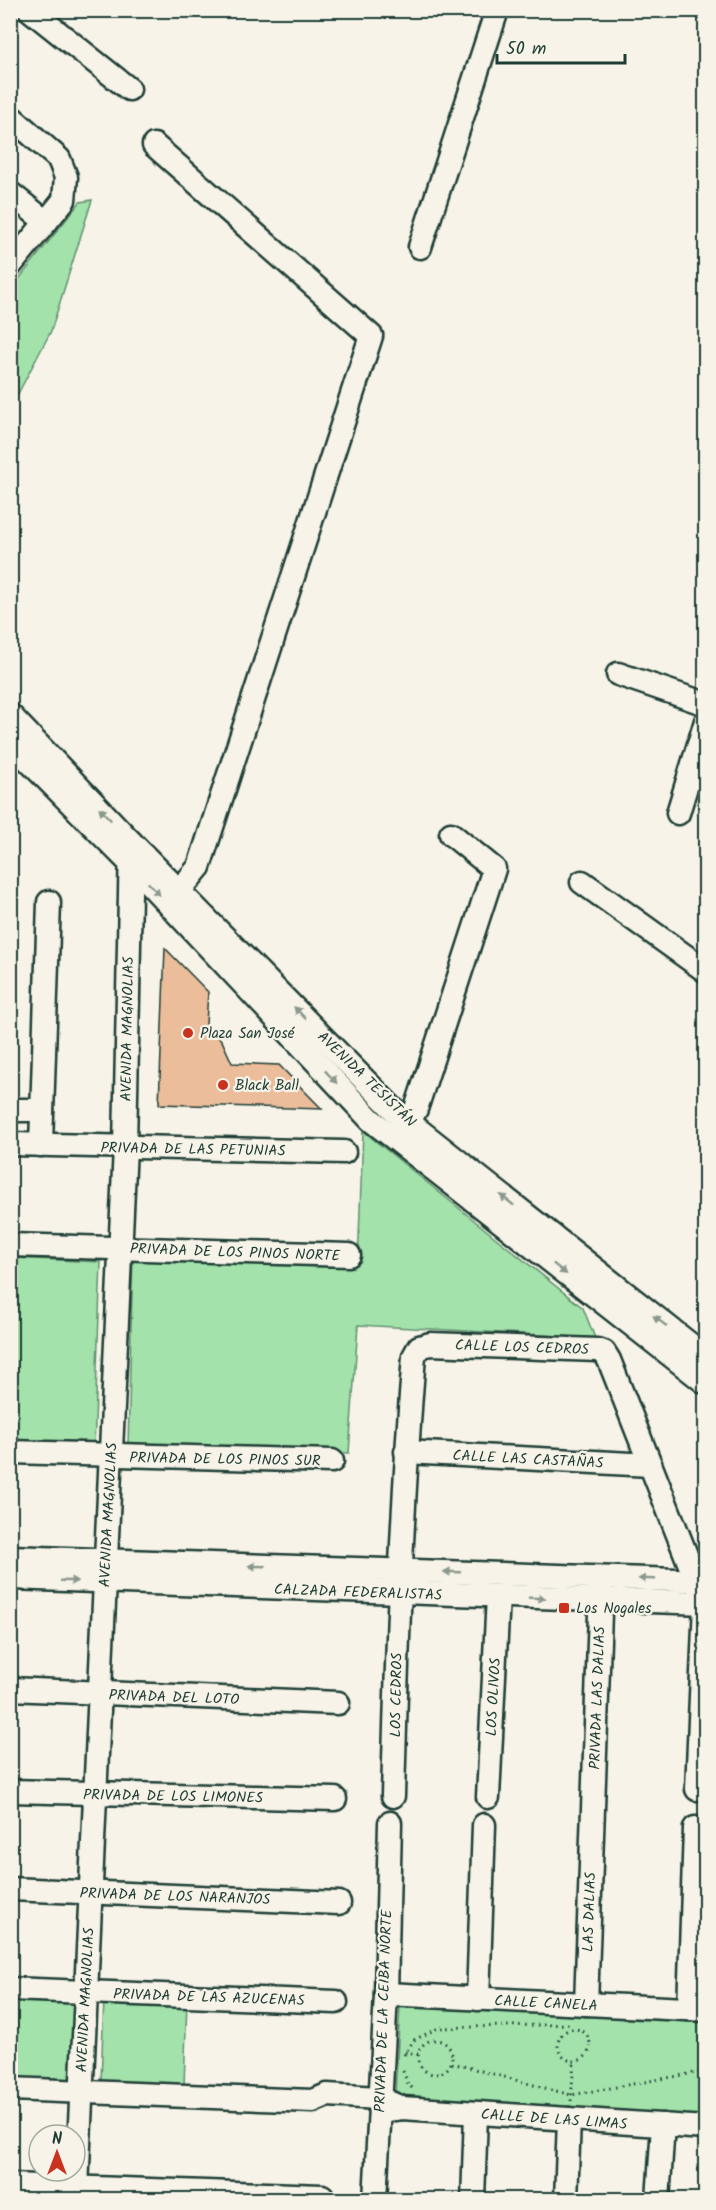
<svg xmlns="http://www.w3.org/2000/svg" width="716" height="2210" font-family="Kalam,sans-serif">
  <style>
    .green { fill: #a3e2ab; stroke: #619070; stroke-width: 1.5 }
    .building { fill: #ebbd9b; stroke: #1f3d34; stroke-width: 1.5 }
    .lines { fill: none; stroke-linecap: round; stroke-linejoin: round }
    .minor-casing { stroke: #1f3d34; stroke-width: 27 }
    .path { stroke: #1f3d34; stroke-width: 3; stroke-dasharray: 1.5 4.5; stroke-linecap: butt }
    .minor { stroke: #f7f3e8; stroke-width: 22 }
    .oneway { fill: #8b988e }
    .poi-dot { fill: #c8321e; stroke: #f7f3e8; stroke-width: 2 }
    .labels { text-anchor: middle; stroke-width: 4.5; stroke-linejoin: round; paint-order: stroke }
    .street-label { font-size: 15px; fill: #1f3d34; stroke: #f7f3e8 }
    .poi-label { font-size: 15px; fill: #1f3d34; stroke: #f7f3e8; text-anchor: start }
  </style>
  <rect width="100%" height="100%" fill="#f7f3e8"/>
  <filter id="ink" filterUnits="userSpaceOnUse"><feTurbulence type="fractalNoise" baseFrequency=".0167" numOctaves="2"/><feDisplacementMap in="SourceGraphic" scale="12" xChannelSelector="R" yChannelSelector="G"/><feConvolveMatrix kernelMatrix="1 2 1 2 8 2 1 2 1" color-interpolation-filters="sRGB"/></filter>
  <g filter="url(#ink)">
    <g class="green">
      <path d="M92,200L51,331L11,407V289L80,202Z"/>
      <path d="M363,1131L583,1308L595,1338L358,1325L349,1453L128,1446L133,1255L358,1264Z"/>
      <path d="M11,1258L101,1262L94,1448L11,1444Z"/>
      <path d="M11,1994L82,1997L79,2085L11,2083Z"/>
      <path d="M104,1998L187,2001L184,2086L101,2083Z"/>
      <path d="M400,2006L705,2020V2116L395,2095Z"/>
    </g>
    <path class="building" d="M165,948L208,992L206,1024L222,1041L232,1063L279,1065L322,1109L159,1104Z"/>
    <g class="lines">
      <g class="minor-casing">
        <g id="minor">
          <path d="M30,10L129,89"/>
          <path d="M10,116L59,159L66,177L64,200L10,266"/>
          <path d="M154,145L371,336L199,867L180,890"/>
          <path d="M10,193L46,222"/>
          <path d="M420,247L497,10"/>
          <path d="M618,674L706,704"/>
          <path d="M10,715L131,842L396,1112L706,1357"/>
          <path d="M10,742L130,863L371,1120L706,1383"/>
          <path d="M678,813L706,721"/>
          <path d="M582,882L706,971"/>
          <path d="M10,1110H42"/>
          <path d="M409,1122L416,1109L494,869L451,834"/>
          <path d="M10,1144L344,1152"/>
          <path d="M41,1145L49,902"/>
          <path d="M10,1245L349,1255"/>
          <path d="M10,1452L332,1461"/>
          <path d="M406,1452L650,1465"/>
          <path d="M10,1557L706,1581"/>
          <path d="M10,1578L706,1603"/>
          <path d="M10,1689L338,1703"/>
          <path d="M10,1791L335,1799"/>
          <path d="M393,1796C397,1649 402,1503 414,1356L419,1347L430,1344L597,1350L604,1352L609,1360L705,1603L697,1789"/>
          <path d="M488,1797L498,1596"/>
          <path d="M10,1889L339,1903"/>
          <path d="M10,1989L336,2002"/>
          <path d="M386,1994L706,2010"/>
          <path d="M478,1999L484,1825"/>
          <path d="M586,2004L601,1585"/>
          <path d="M689,2009L695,1828"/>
          <path d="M10,2089L313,2101L327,2095L379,2098L402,2108"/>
          <path d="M387,2110L402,2108L706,2128"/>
          <path d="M10,2185L322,2196"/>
          <path d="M77,2188L125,1147L131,842"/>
          <path d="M375,2200L386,1994L390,1823"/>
          <path d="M473,2200L476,2114"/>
          <path d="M566,2200L569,2119"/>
          <path d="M658,2200L663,2125"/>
        </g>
      </g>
      <g class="path">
        <circle cx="574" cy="2045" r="16"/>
        <circle cx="435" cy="2057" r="17"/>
        <path d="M405,2052L418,2054"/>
        <path d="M404,2055L414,2040L438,2028L572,2024"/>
        <path d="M452,2063L571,2095L706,2071"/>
        <path d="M403,2071L408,2084L414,2090"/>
        <path d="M571,2101L574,2061"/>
      </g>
      <use href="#minor" class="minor"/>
    </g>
    <defs><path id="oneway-solid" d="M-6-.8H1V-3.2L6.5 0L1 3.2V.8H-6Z" transform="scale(1.5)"/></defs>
    <g class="oneway">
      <use href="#oneway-solid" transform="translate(105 814) rotate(-134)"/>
      <use href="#oneway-solid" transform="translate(154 889) rotate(47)"/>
      <use href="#oneway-solid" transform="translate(300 1013) rotate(-134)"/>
      <use href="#oneway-solid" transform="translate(331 1077) rotate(47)"/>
      <use href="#oneway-solid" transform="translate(507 1200) rotate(-142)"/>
      <use href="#oneway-solid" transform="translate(560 1269) rotate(38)"/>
      <use href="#oneway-solid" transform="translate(660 1321) rotate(-142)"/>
      <use href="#oneway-solid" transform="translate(257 1566) rotate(-178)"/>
      <use href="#oneway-solid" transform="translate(452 1572) rotate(-178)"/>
      <use href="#oneway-solid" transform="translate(647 1579) rotate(-178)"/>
      <use href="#oneway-solid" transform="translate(69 1581) rotate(2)"/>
      <use href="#oneway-solid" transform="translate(537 1598) rotate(2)"/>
    </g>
  </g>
  <g class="poi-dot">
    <circle cx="188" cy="1033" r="6"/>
    <circle cx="223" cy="1085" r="6"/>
    <rect x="558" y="1602" width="12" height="12" rx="3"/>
  </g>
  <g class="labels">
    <g class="street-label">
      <text transform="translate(127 1029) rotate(-89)" y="5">AVENIDA MAGNOLIAS</text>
      <text transform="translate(367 1079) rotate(44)" y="5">AVENIDA TESISTÁN</text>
      <text transform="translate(193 1149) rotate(1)" y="5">PRIVADA DE LAS PETUNIAS</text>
      <text transform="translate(235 1252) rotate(2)" y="5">PRIVADA DE LOS PINOS NORTE</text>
      <text transform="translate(522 1347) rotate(2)" y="5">CALLE LOS CEDROS</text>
      <text transform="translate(225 1459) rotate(1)" y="5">PRIVADA DE LOS PINOS SUR</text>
      <text transform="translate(528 1459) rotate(3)" y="5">CALLE LAS CASTAÑAS</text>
      <text transform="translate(108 1515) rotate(-87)" y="5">AVENIDA MAGNOLIAS</text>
      <text transform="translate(358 1592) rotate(2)" y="5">CALZADA FEDERALISTAS</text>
      <text transform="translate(396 1695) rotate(-89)" y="5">LOS CEDROS</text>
      <text transform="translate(174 1697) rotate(2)" y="5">PRIVADA DEL LOTO</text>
      <text transform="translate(493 1697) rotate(-87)" y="5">LOS OLIVOS</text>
      <text transform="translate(597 1698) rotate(-88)" y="5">PRIVADA LAS DALIAS</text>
      <text transform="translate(173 1796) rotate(1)" y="5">PRIVADA DE LOS LIMONES</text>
      <text transform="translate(175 1896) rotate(2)" y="5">PRIVADA DE LOS NARANJOS</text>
      <text transform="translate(589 1912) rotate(-88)" y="5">LAS DALIAS</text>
      <text transform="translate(209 1997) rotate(2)" y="5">PRIVADA DE LAS AZUCENAS</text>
      <text transform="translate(85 2000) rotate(-87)" y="5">AVENIDA MAGNOLIAS</text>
      <text transform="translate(546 2003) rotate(3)" y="5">CALLE CANELA</text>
      <text transform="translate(383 2011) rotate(-88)" y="5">PRIVADA DE LA CEIBA NORTE</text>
      <text transform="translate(554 2119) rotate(4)" y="5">CALLE DE LAS LIMAS</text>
    </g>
    <g class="poi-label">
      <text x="200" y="1038">Plaza San José</text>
      <text x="235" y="1090">Black Ball</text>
      <text x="576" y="1613">Los Nogales</text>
    </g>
  </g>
  <rect width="716" height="2210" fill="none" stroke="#f7f3e8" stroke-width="36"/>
  <rect x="18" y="18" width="680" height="2174" fill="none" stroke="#1f3d34" stroke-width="2" filter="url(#ink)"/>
  <g transform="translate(57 2153)"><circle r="28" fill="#f7f3e8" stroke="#a1aaa0" stroke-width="1.5"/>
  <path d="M0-4.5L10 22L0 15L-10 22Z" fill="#c8321e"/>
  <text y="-9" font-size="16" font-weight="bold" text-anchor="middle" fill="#1f3d34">N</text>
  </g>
  <path d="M497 54v9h128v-9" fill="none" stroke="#1f3d34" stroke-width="3"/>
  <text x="506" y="54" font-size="18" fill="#1f3d34" stroke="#f7f3e8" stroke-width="4.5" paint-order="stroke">50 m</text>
</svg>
